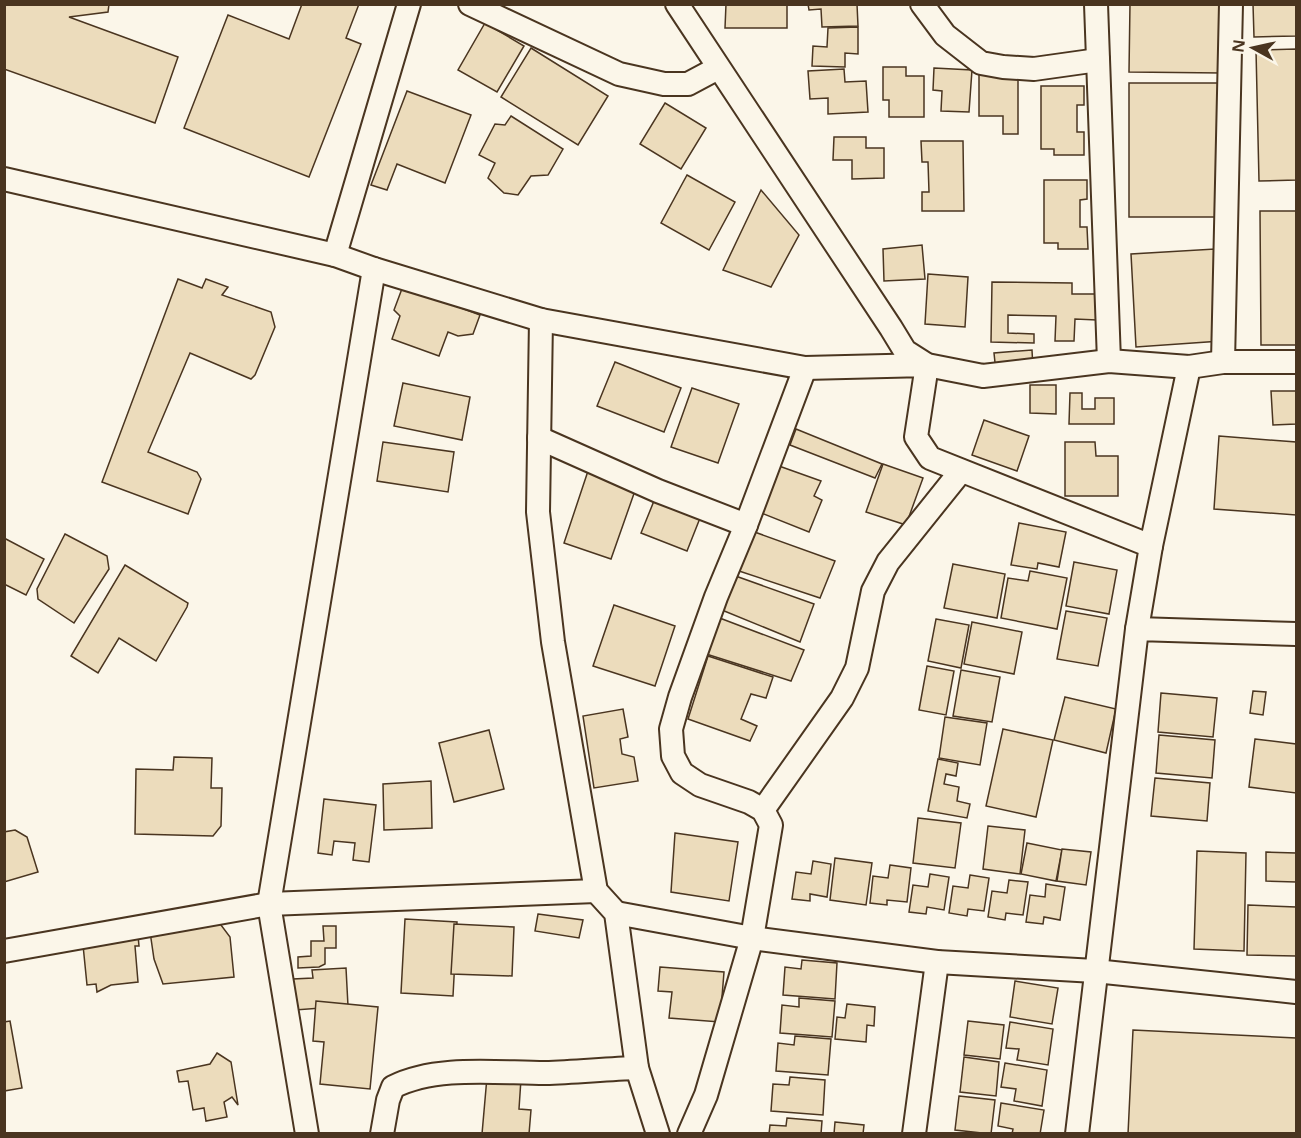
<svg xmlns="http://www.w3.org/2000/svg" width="1301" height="1138" font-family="'Open Sans',sans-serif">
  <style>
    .building { fill: #ecdcbc; stroke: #4a3520; stroke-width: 1.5 }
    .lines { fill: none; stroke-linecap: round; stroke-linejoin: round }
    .minor-casing { stroke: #4a3520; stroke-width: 26 }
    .minor { stroke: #fbf6e9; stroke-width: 22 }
  </style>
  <rect width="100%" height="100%" fill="#fbf6e9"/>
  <g class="building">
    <path d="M6,4H109L108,12L69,17L178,57L155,123L4,69V10Z"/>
    <path d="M302,4H359L346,38L361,44L309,177L184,128L228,15L289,39Z"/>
    <path d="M726,4H787V28H725Z"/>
    <path d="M808,4H857L858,26L822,27L821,9L809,10Z"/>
    <path d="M1130,4H1223L1222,73L1129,72Z"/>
    <path d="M1253,4H1296V36L1254,37Z"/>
    <path d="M485,23L524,46L497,92L458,70Z"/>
    <path d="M858,27V54L845,53V67L812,66L813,46L827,47L828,28Z"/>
    <path d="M531,48L608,96L578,145L501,97Z"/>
    <path d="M1296,49V180L1259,181L1256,50Z"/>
    <path d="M883,67H906V76H924V117H889V100H883Z"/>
    <path d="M934,68L972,70L969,112L941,111L942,91L933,90Z"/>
    <path d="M844,69L845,82L866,81L868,112L828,114V98L810,99L808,71Z"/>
    <path d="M979,71H1018V134H1003V116H979Z"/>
    <rect x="1129" y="83" width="94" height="134"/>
    <path d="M1041,86H1084V105H1077V132H1084V155H1054V149H1041Z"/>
    <path d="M407,91L471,115L445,183L397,164L387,190L371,185Z"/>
    <path d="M665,103L706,128L681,169L640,144Z"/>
    <path d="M511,116L563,149L548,175L531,176L518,195L504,193L488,178L495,163L479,155L495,124L505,125Z"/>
    <path d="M834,137H866V148H884V178L852,179V160H833Z"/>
    <path d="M921,141H963L964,211H922V192H929L928,162H922Z"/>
    <path d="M687,175L735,202L709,250L661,223Z"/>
    <path d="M1044,180H1087V199L1080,200V227H1087L1088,249H1058V243H1044Z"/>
    <path d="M761,190L799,235L771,287L723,270Z"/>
    <path d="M1260,211H1296V345H1261Z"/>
    <path d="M922,245L925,279L884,281L883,249Z"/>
    <path d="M1215,249L1221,341L1136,347L1131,254Z"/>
    <path d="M928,274L968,277L965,327L925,324Z"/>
    <path d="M178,279L202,288L206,279L228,287L222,295L271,312L275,327L255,375L251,379L190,353L148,452L197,472L201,479L188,514L102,482Z"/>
    <path d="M992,282L1072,283V294H1098L1097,320L1075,319L1074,341H1055L1056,316L1008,315V333L1034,334V343L991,342Z"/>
    <path d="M403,286L480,315L473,334L458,336L448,332L439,356L392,339L400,316L394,310Z"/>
    <path d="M1032,350L1033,369L996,372L994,353Z"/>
    <path d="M615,362L681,388L664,432L597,406Z"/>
    <path d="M403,383L470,397L462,440L394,426Z"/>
    <path d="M1030,385H1056V414L1030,413Z"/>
    <path d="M692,388L739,404L718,463L671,447Z"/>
    <path d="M1271,391H1296V424L1273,425Z"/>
    <path d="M1070,393H1082V409H1095V398H1114V424H1069Z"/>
    <path d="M984,420L1029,436L1017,471L972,455Z"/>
    <path d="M796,429L882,464L875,478L790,445Z"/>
    <path d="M1219,436L1296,442V515L1214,509Z"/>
    <path d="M383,442L454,452L448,492L377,481Z"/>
    <path d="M1065,442H1095L1096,456H1118V496H1065Z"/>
    <path d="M883,464L923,478L906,525L866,512Z"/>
    <path d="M779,466L821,481L814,496L822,500L809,532L759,512Z"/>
    <path d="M589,468L637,485L611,559L564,543Z"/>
    <path d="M658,491L704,508L687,551L641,533Z"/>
    <path d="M1019,523L1066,532L1059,567L1038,563L1037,569L1011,565Z"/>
    <path d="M749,530L835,561L820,598L733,569Z"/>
    <path d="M65,534L107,556L109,569L74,623L38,599L37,589Z"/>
    <path d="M4,538L44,559L26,595L4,584Z"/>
    <path d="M1074,562L1117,570L1109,614L1066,606Z"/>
    <path d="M953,564L1005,574L997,618L944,608Z"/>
    <path d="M125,565L188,603L187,607L156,661L119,638L98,673L71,656Z"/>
    <path d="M1030,571L1067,578L1057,629L1001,618L1008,578L1028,581Z"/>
    <path d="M730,574L814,604L800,642L717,608Z"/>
    <path d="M614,605L675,626L655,686L593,666Z"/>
    <path d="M1066,611L1107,618L1098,666L1057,659Z"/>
    <path d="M717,617L804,650L791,681L703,653Z"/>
    <path d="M936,619L969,625L961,668L928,661Z"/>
    <path d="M972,622L1022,632L1014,674L964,664Z"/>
    <path d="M708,656L773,677L766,698L751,694L741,719L757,726L750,741L688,719Z"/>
    <path d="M927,666L954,671L946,715L919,710Z"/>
    <path d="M961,670L1000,677L992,722L953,716Z"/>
    <path d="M1253,691L1266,692L1263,715L1250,713Z"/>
    <path d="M1161,693L1217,698L1213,737L1158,732Z"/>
    <path d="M1065,697L1116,709L1106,753L1054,740Z"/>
    <path d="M623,709L628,737L620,739L622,754L634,757L638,781L594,788L583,716Z"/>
    <path d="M945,717L987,723L980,765L939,758Z"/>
    <path d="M1003,729L1053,740L1036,817L986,806Z"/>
    <path d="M489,730L504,789L454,802L439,743Z"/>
    <path d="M1159,735L1215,740L1212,778L1156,773Z"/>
    <path d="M1255,739L1296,744V793L1249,787Z"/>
    <path d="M174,757L212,758L211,788H222L221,826L213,836L135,834L136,769L173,770Z"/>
    <path d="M938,759L958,763L956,776L946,774L944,784L959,787L957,801L970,804L967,818L928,811Z"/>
    <path d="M1155,778L1210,783L1207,821L1151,816Z"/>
    <path d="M431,781L432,828L384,830L383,784Z"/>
    <path d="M324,799L376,805L369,862L353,860L355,843L334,841L332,855L318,853Z"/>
    <path d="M918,818L961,823L955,868L913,863Z"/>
    <path d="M988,826L1025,830L1020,874L983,869Z"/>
    <path d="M15,830L27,837L38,872L4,882V832Z"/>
    <path d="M675,833L738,842L729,901L671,892Z"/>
    <path d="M1027,843L1062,850L1056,881L1021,874Z"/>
    <path d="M1062,849L1091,852L1086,885L1057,881Z"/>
    <path d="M1197,851L1246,853L1244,951L1194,949Z"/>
    <path d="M1266,852L1296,853V882L1266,881Z"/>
    <path d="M835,858L872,863L866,905L830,900Z"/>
    <path d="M813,861L831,864L827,897L810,894V901L792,899L796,872L811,874Z"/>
    <path d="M890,865L911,868L907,902L887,900V905L870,903L873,876L888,878Z"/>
    <path d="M930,874L949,877L944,910L927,907L926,914L909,912L913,885L928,887Z"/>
    <path d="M970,875L989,878L984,911L968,909L967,916L949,913L953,886L968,888Z"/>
    <path d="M1009,880L1028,882L1023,915L1006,913L1005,920L988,917L992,891L1007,893Z"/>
    <path d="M1046,884L1065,887L1060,920L1044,917L1043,924L1026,922L1030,895L1045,897Z"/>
    <path d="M1248,905L1296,907V956L1247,955Z"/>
    <path d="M209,909L230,937L234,977L163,984L154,959L148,918Z"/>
    <path d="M538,914L583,920L579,938L535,931Z"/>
    <path d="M405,919L457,922L453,996L401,993Z"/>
    <path d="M454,924L514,927L512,976L451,974Z"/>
    <path d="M137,925L139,946H135L138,982L111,985L97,992L96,984L87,985L83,945Z"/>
    <path d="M323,926H336V948H325V964L319,967L298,968V957L311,956V941H324Z"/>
    <path d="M802,960L837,963L835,999L783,995L785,967L801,969Z"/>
    <path d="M660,967L724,972L720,1022L669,1018L672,992L658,991Z"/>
    <path d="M346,968L348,1006L295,1010L293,979L313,978L312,970Z"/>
    <path d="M1015,981L1058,988L1052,1024L1010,1017Z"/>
    <path d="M799,998L835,1001L832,1037L780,1033L782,1005L799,1007Z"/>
    <path d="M316,1001L378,1007L370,1089L320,1084L324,1042L313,1041Z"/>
    <path d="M847,1004L875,1007L874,1026L867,1025L866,1042L835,1039L837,1017L845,1018Z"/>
    <path d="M10,1021L22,1088L4,1091V1022Z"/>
    <path d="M968,1021L1004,1025L1000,1059L964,1055Z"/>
    <path d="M1010,1022L1053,1029L1048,1065L1017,1060L1019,1049L1006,1048Z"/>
    <path d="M1133,1030L1296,1038V1134H1128Z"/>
    <path d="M795,1036L831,1039L828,1075L776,1071L778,1043L794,1045Z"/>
    <path d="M217,1053L231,1062L238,1105L232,1097L224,1102L227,1117L206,1121L204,1108L193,1110L188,1081L179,1082L177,1071L210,1064Z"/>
    <path d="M964,1057L999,1062L996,1096L960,1092Z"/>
    <path d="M1005,1063L1047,1070L1042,1106L1014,1101L1016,1089L1001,1087Z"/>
    <path d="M487,1077L521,1079L519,1109L531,1110L529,1134H482Z"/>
    <path d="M790,1077L825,1080L823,1115L771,1111L773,1084L789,1085Z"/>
    <path d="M959,1096L995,1100L991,1134L955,1130Z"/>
    <path d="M1001,1103L1044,1110L1040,1134H1012L1013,1129L998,1126Z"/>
    <path d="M787,1118L822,1121L821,1134H769L770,1125L786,1126Z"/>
    <path d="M835,1122L864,1125L863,1134H834Z"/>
  </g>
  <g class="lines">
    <g class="minor-casing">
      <g id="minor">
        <path d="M470,4L619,74L664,84H688L718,68"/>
        <path d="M677,4L891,328L905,351L927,365L983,376L1109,361L1189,367L1223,362H1296"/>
        <path d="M922,4L945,35L981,63L1003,67L1034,69L1098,60"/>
        <path d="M1096,4L1109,361"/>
        <path d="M4,179L335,255L374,269L541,320L805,368L927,365L916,437L930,458L1151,546L1137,629"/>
        <path d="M335,255L409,4"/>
        <path d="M541,320L538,512L553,642L596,891L616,913L637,1068L658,1134"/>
        <path d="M1223,362L1231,4"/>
        <path d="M539,438L658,491L746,525"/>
        <path d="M1151,546L1189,367"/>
        <path d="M763,810L842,698L857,668L873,591L888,562L961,471"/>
        <path d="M616,913L752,938L937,962L1095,971L1296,992"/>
        <path d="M4,951L269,904L596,891"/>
        <path d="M307,1134L269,904L374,269"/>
        <path d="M382,1134L388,1100L393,1087C436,1065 497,1073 545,1073C576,1072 607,1069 637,1068"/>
        <path d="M689,1134L706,1095L752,938L771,825L763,810L749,802L700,785L682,773L673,756L671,729L680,697L716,597L746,525L805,368"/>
        <path d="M914,1134L937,962"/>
        <path d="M1077,1134L1137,629L1296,634"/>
      </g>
    </g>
    <use href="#minor" class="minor"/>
  </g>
  <rect width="1301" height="1138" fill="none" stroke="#4a3520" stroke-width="12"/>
  <g transform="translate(1253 48) rotate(278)" stroke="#fbf6e9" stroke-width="4.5" paint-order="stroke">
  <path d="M0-4.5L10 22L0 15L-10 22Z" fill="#4a3520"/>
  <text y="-9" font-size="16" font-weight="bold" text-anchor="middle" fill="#4a3520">N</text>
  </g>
</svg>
